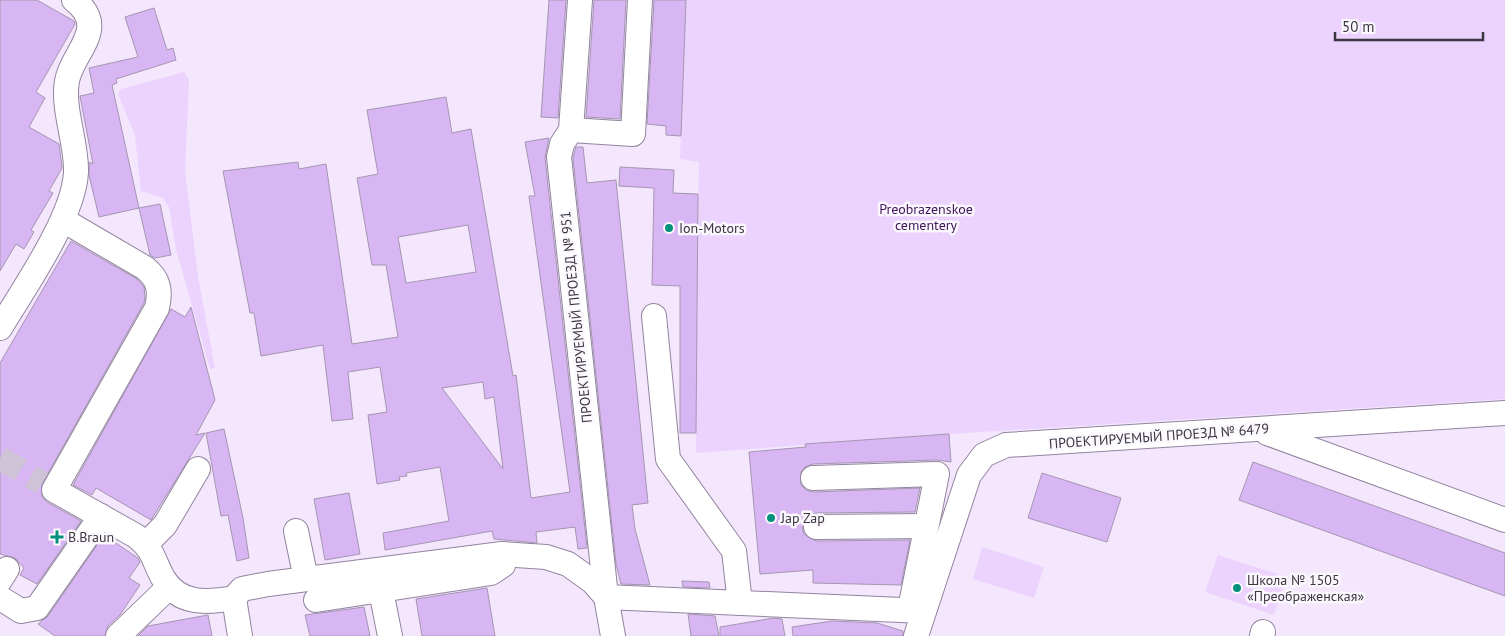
<svg xmlns="http://www.w3.org/2000/svg" width="1505" height="636" font-family="'PT Sans',sans-serif">
  <style>
    .green { fill: #ebd3fe }
    .building { fill: #d8b6f3; stroke: #a496b0; fill-rule: evenodd }
    .lines { fill: none; stroke-linecap: round; stroke-linejoin: round }
    .minor-tunnel { stroke: #cec3d7; stroke-width: 24; stroke-dasharray: 24 12; stroke-linecap: butt }
    .minor-casing { stroke: #92849e; stroke-width: 26 }
    .minor { stroke: #fff; stroke-width: 24 }
    .poi-dot { fill: #00917c; stroke: #fbf8fe; stroke-width: 2 }
    .labels { text-anchor: middle; stroke-width: 5; stroke-linejoin: round; paint-order: stroke }
    .park-label { font-size: 14px; fill: #42165c; stroke: #fbf8fe }
    .poi-label { font-size: 14px; fill: #3c3641; stroke: #fbf8fe; text-anchor: start }
    .street-label { font-size: 14px; fill: #3c3641; stroke: #fbf8fe }
  </style>
  <rect width="100%" height="100%" fill="#f3e6fd"/>
  <g class="green">
    <path d="M686,0H1505V399L949,434L696,453V310L699,162L680,159Z"/>
    <path d="M184,72L189,80L185,171L198,277L215,368L210,369L176,249L169,207L163,198L141,191L135,135L118,94L121,89Z"/>
    <path d="M982,547L1044,567L1034,598L973,579Z"/>
    <path d="M1218,555L1286,577L1274,615L1205,592Z"/>
  </g>
  <g class="building">
    <path d="M0,0H37L74,21L75,24L36,92L45,98L29,127L59,144L62,168L49,191L53,193L31,230L34,232L24,249L16,244L0,271Z"/>
    <path d="M549,0H566L558,118L541,117Z"/>
    <path d="M594,0H626L620,119L586,117Z"/>
    <path d="M654,0H686L681,136L666,135V126L647,124Z"/>
    <path d="M154,8L167,50L173,48L176,60L116,79L117,83L112,85L139,208L99,217L89,175V162L93,164L80,96L94,93L89,68L138,57L125,17Z"/>
    <path d="M446,97L452,133L471,129L513,376L516,375L531,498L570,492L529,196H535L525,142L549,138L545,158L587,548L578,549L575,527L536,532L537,543L494,539L492,531L385,550L383,533L449,521L440,467L406,473L407,476L399,477L400,480L377,484L368,415L387,412L380,367L348,372L353,419L332,421L323,345L261,356L254,313H250L223,171L298,162L299,169L326,164L352,344L398,337L386,265H372L357,178L378,174L367,110ZM468,225L476,272L406,283L398,237ZM483,382L485,399L494,397L503,469L442,388Z"/>
    <path d="M576,147H583L587,183L616,180L648,503L632,505L635,529L650,585L621,584L616,564L573,158Z"/>
    <path d="M620,167L674,170L673,193L698,194L696,433H680V286L652,285L654,188L619,186Z"/>
    <path d="M160,204L171,255L155,258L150,255L139,208Z"/>
    <path d="M71,241L137,279L144,287L145,296L144,303L42,484V497L47,502L81,521L37,584L20,575L24,568L15,558L0,554V363Z"/>
    <path d="M191,307L215,400L196,435L205,433L151,520L96,488L92,495L73,485L171,309L185,317Z"/>
    <path d="M224,429L243,518L249,558L237,561L228,515L221,516L206,433Z"/>
    <path d="M949,434L951,462L937,460L813,464L805,467L801,472V485L806,490L813,492L920,488L915,512L816,513L809,515L802,527L804,534L816,541L910,540L901,585L813,583V570L760,574L749,452L806,447L805,444Z"/>
    <path d="M1253,462L1505,553V596L1239,500Z"/>
    <path d="M1042,473L1121,498L1107,542L1028,518Z"/>
    <path d="M349,493L360,554L325,560L314,499Z"/>
    <path d="M104,535L138,558L140,562L129,578L140,585L120,615L108,626L105,636H55L38,624L48,616Z"/>
    <path d="M682,581L709,582L710,588L683,587Z"/>
    <path d="M487,588L495,636H422L416,599Z"/>
    <path d="M364,607L370,636H310L305,615Z"/>
    <path d="M688,614L715,616L719,636H691Z"/>
    <path d="M208,615L212,636H138L148,626Z"/>
    <path d="M774,618L782,619L785,636H720V627Z"/>
    <path d="M832,621L877,623L903,631V636H793L792,627Z"/>
  </g>
  <g class="lines">
    <path class="minor-tunnel" d="M0,458L42,483"/>
    <g class="minor-casing">
      <g id="minor">
        <path d="M580,0L571,130L562,144L559,157L606,597L613,636"/>
        <path d="M571,130L633,134L640,0"/>
        <path d="M63,220L145,268C159,279 161,291 157,308L54,490L136,536C154,550 153,560 163,578C179,605 207,603 234,598"/>
        <path d="M654,316L668,459L734,551L740,603"/>
        <path d="M0,328C24,288 74,217 76,172C77,143 62,109 67,81C72,52 110,28 74,0"/>
        <path d="M1267,433L1505,520"/>
        <path d="M813,478L937,474L910,609"/>
        <path d="M816,527L926,526"/>
        <path d="M296,531L306,579"/>
        <path d="M146,544L165,525L198,469"/>
        <path d="M0,580L7,569"/>
        <path d="M381,591L390,636"/>
        <path d="M0,598L21,611L37,608L101,516"/>
        <path d="M316,600L491,573L503,565L502,554"/>
        <path d="M118,636L169,587"/>
        <path d="M240,636L234,598L242,589L268,584L502,554L546,557L568,564L593,582L606,597L924,611"/>
        <path d="M916,636L969,475L984,455L1006,445L1505,413"/>
        <path d="M1262,636L1263,632"/>
      </g>
    </g>
    <use href="#minor" class="minor"/>
  </g>
  <g class="poi-dot">
    <circle cx="669" cy="228" r="5"/>
    <circle cx="771" cy="518" r="5"/>
    <path d="M54.5 529.5h5v5h5v5h-5v5h-5v-5h-5v-5h5z"/>
    <circle cx="1237" cy="588" r="5"/>
  </g>
  <g class="labels">
    <g class="park-label">
      <text x="926" y="214">Preobrazenskoe<tspan x="926" dy="16">cementery</tspan></text>
    </g>
    <g class="poi-label">
      <text x="679" y="233">Ion-Motors</text>
      <text x="781" y="523">Jap Zap</text>
      <text x="68" y="542">B.Braun</text>
      <text x="1247" y="585">Школа № 1505<tspan x="1247" dy="16">«Преображенская»</tspan></text>
    </g>
    <g class="street-label">
      <text transform="translate(576 317) rotate(-96)" y="5">ПРОЕКТИРУЕМЫЙ ПРОЕЗД № 951</text>
      <text transform="translate(1159 436) rotate(-4)" y="5">ПРОЕКТИРУЕМЫЙ ПРОЕЗД № 6479</text>
    </g>
  </g>
  <path d="M1335 32v8h148v-8" fill="none" stroke="#3c3641" stroke-width="2.5"/>
  <text x="1342" y="32" font-size="15" fill="#3c3641" stroke="#fbf8fe" stroke-width="4" paint-order="stroke">50 m</text>
</svg>
